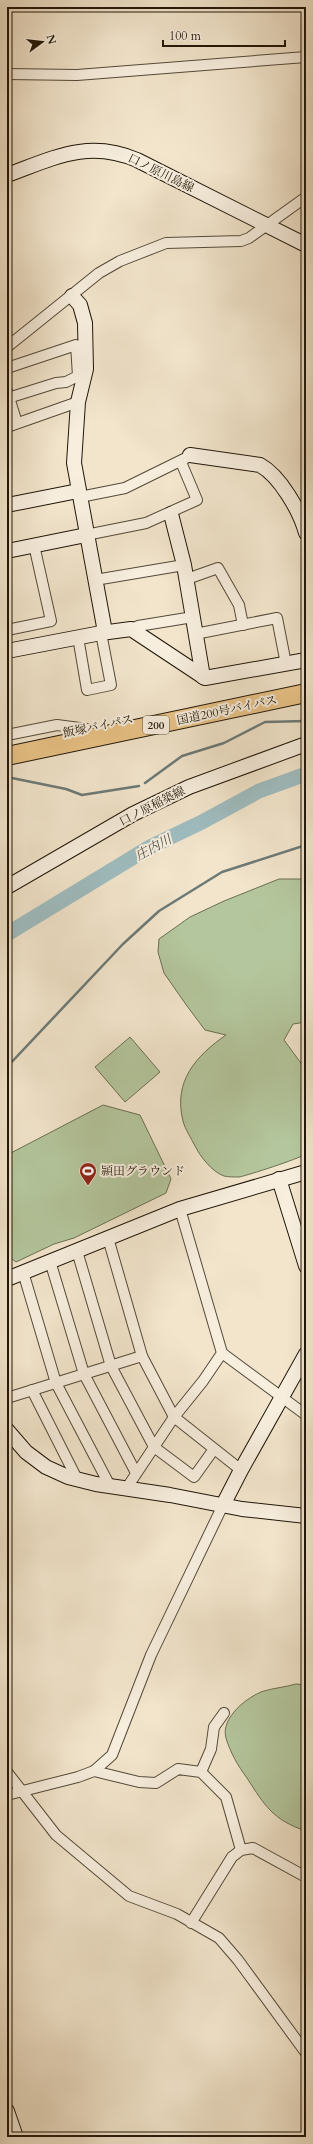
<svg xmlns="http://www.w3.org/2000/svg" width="313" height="2144" font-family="Cardo,'Noto Serif JP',serif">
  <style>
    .green { fill: #b4c69d; stroke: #6a6e52 }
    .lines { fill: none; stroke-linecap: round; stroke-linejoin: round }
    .stream { stroke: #6c7a77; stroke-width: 2.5 }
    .river { stroke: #9fbdc1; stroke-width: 15 }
    .street-casing { stroke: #544a39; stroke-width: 12 }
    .secondary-casing { stroke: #201608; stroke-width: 16 }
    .highway-casing { stroke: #201608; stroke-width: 20 }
    .street { stroke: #f7eede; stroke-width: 10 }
    .secondary { stroke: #f7eede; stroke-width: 14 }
    .highway { stroke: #e9c286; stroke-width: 18 }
    .labels { text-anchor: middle; stroke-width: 4; stroke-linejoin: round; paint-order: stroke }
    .shield { fill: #f7eede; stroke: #605748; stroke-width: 1 }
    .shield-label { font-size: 11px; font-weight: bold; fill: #201608 }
    .street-label { font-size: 12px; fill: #201608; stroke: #f7eede }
    .poi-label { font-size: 12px; fill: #201608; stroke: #f7eede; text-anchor: start }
    .water-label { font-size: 13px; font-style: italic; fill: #4c5049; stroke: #f7eede }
  </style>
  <rect width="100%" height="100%" fill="#f2e5cc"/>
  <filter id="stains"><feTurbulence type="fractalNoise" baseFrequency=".005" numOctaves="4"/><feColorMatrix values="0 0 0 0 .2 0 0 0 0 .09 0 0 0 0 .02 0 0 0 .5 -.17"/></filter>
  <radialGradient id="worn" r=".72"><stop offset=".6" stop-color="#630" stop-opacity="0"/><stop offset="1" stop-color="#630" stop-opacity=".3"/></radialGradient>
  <g class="green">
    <path d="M279,879H306V1022L293,1024L284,1040L306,1070V1154C298,1159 249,1175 239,1177C235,1177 228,1177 224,1176C212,1172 200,1156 195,1146C191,1138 185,1129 183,1121C173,1081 196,1056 226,1035L205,1030L187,1006L164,973L158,952L159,939L190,917L224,901Z"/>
    <path d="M130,1037L160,1072L125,1102L95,1067Z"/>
    <path d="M103,1105L140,1115L171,1179L166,1193L74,1238L54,1244L16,1262L7,1255V1155Z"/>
    <path d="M296,1684L306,1685V1831C273,1820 265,1806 247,1778C238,1766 230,1752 226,1738C220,1718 248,1696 264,1691C274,1688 286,1687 296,1684Z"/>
  </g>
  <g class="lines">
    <g class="stream">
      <path d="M7,777L66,789L82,795L139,786"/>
      <path d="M145,783L182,756L224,743L265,722L306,721"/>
      <path d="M7,1067L123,944L159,911L222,872L306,845"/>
    </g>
    <path class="river" d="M7,934L150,847L202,822L259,791L306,774"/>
    <g class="street-casing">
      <g id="street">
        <path d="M7,74L77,75L306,57"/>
        <path d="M7,347L99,273L120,261L166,243L241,241L249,238L306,197"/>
        <path d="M7,368L76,345L78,376L66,382L56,383L8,398"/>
        <path d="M7,391L17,423"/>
        <path d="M7,427L78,402"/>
        <path d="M80,497L125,488L186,458"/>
        <path d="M86,535L146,523L197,500L181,462"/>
        <path d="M187,579L218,568L239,605L243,625"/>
        <path d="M95,580L184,565"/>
        <path d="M131,629L138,626L193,617"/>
        <path d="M7,630L51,621L34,545"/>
        <path d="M195,634L277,618L286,664"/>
        <path d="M78,637L87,690L111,685L101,633"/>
        <path d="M7,735L57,725L87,729"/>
        <path d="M108,1238L142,1356L174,1417L203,1381L222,1353L180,1209"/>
        <path d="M77,1251L111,1366L154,1447L194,1477L214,1449"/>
        <path d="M50,1261L84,1374L136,1473"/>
        <path d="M23,1272L56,1383L110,1486"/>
        <path d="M222,1353L306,1415"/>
        <path d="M32,1390L77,1479"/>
        <path d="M7,1398L142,1356"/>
        <path d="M126,1489L174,1417L241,1470"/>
        <path d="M94,1771L139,1782L156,1783L178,1769L201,1772L226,1797L241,1850"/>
        <path d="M7,1772L56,1835L129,1896L177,1914L219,1938L238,1960L306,2053"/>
        <path d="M201,1772L211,1749L214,1727L224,1713"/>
        <path d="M7,1795L78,1777L94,1771L112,1755L151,1655L223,1505"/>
        <path d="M191,1923L232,1857L241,1850L253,1848L306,1877"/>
      </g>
    </g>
    <g class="secondary-casing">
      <g id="secondary">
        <path d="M7,175C54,158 88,139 137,160L306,245"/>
        <path d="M72,296L80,305L85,323L86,369L78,402L74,463L105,632"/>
        <path d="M190,455L260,465C280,476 300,511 306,533"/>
        <path d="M7,505L78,491"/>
        <path d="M171,514L184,565L203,677"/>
        <path d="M7,551L86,535"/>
        <path d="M7,651L101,633L131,629L205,678L306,660"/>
        <path d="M7,887L133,814L189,787L306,744"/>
        <path d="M279,1179L306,1266"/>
        <path d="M7,1279L180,1209L306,1172"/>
        <path d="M7,1430L26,1452L46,1467L68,1477L96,1484L170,1495L242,1509L306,1516"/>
        <path d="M223,1505L241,1470L306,1354"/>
        <path d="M7,2111L16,2137"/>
      </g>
    </g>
    <g class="highway-casing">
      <path id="highway" d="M7,756L306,693"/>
    </g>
    <use href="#street" class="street"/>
    <use href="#secondary" class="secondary"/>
    <use href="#highway" class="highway"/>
  </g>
  <defs>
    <g id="stadium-pin" transform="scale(0.9)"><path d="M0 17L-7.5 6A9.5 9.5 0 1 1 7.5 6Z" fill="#8f2418" stroke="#f7eede"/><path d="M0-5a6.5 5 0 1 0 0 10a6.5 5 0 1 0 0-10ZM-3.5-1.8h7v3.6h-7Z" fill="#fff"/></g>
  </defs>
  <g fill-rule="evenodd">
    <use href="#stadium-pin" x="88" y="1171"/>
  </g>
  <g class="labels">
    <rect class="shield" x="143" y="716" width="26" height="18" rx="3"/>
    <g class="shield-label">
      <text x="156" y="729">200</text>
    </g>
    <g class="street-label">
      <text transform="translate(161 173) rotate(26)" y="4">口ノ原川島線</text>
      <text transform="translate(227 710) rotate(-12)" y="4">国道200号バイパス</text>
      <text transform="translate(98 726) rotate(-12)" y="4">飯塚バイパス</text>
      <text transform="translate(152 806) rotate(-27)" y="4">口ノ原稲築線</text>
    </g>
    <g class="poi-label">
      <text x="101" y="1175">頴田グラウンド</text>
    </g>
    <g class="water-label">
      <text transform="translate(153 847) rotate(-29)" y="5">庄内川</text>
    </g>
  </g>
  <rect width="313" height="2144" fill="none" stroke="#f2e5cc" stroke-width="24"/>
  <rect x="8" y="8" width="297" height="2128" fill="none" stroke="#201608" stroke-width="2"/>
  <rect x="12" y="12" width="289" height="2120" fill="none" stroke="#201608"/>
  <g transform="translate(42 42) rotate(75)" stroke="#f7eede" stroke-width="3" paint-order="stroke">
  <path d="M0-3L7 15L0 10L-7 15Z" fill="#201608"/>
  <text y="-6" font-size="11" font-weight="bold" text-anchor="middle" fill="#201608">N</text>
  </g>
  <path d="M163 40v6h122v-6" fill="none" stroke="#201608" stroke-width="2"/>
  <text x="169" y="40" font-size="12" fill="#201608" stroke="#f7eede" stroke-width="3" paint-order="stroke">100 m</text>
  <rect width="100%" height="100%" filter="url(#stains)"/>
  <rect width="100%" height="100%" fill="url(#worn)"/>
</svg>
